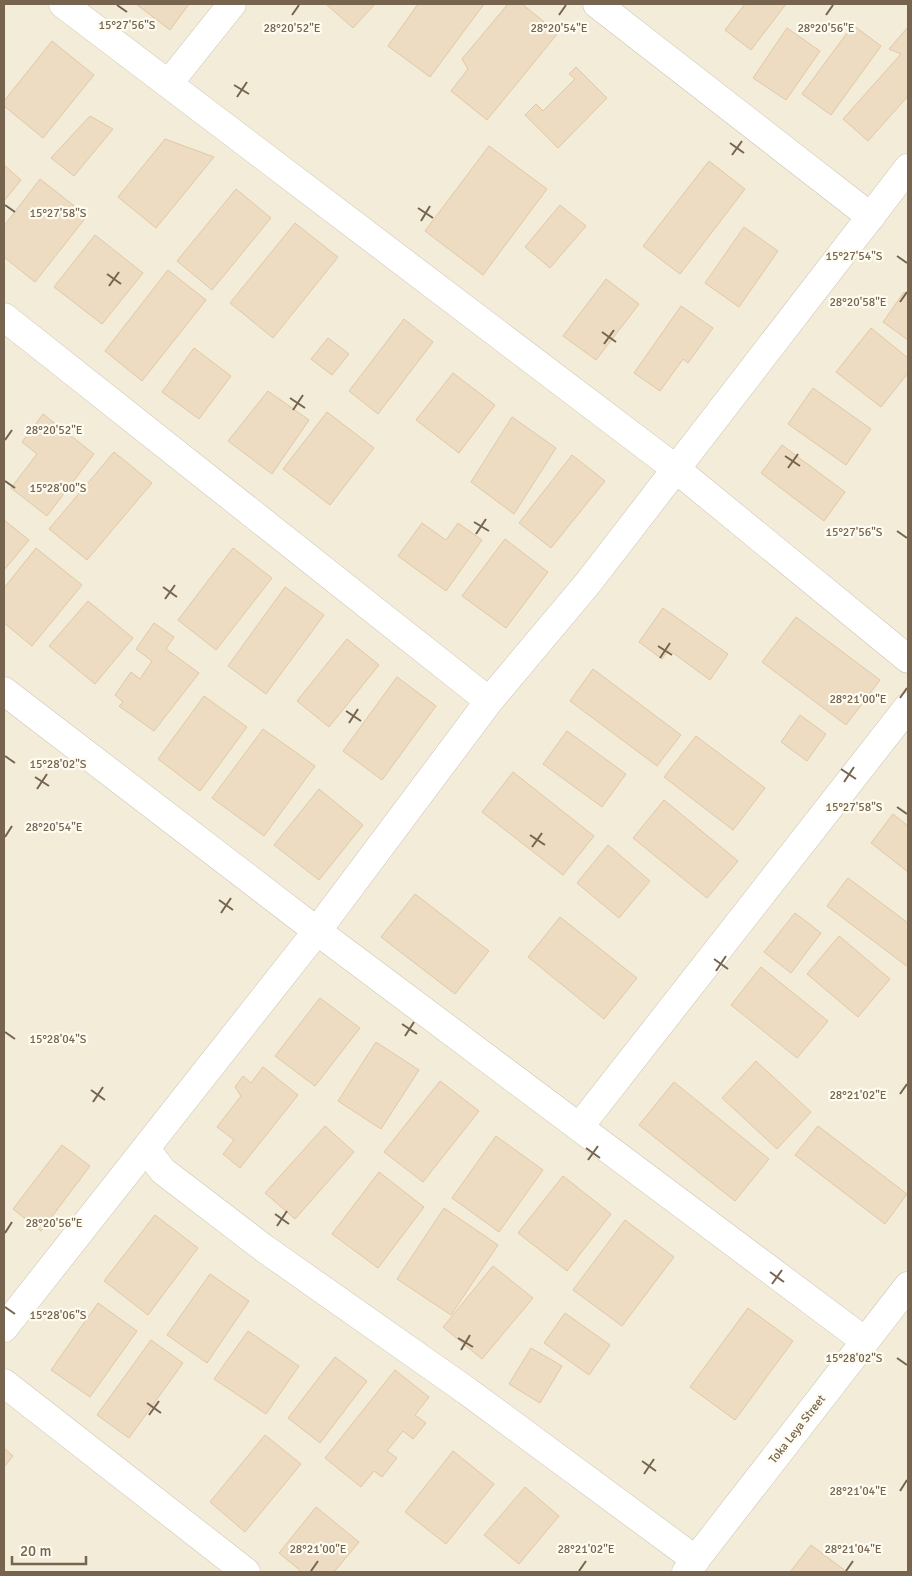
<svg xmlns="http://www.w3.org/2000/svg" width="912" height="1576" font-family="Signika,sans-serif">
  <style>
    .residential { fill: #f3ecd9 }
    .building { fill: #eddcc2; stroke: #e1c8a5 }
    .lines { fill: none; stroke-linecap: round; stroke-linejoin: round }
    .minor-casing { stroke: #cdc3b1; stroke-width: 29 }
    .minor { stroke: #fff; stroke-width: 28 }
    .ticks { fill: none; stroke: #76644f; stroke-width: 2 }
    .labels { text-anchor: middle; stroke-width: 4.5; stroke-linejoin: round; paint-order: stroke }
    .street-label { font-size: 12px; fill: #76644f; stroke: #fefcf1 }
    .ticks-label { font-size: 12px; text-anchor: middle; fill: #76644f; stroke: #fefcf1; stroke-width: 4.5; stroke-linejoin: round; paint-order: stroke }
  </style>
  <rect width="100%" height="100%" fill="#fcf8eb"/>
  <rect class="residential" x="4" y="4" width="904" height="1568"/>
  <g class="building">
    <path d="M136,4H189L170,30Z"/>
    <path d="M326,4H375L353,28Z"/>
    <path d="M418,4H484L430,77L388,46Z"/>
    <path d="M508,4H522L558,33L487,120L451,91L468,69L462,59Z"/>
    <path d="M745,4H786L751,50L725,30Z"/>
    <path d="M853,25L881,46L831,115L802,94Z"/>
    <path d="M908,27V96L868,141L843,119L901,54L889,49Z"/>
    <path d="M787,28L820,51L786,100L753,78Z"/>
    <path d="M52,41L94,75L43,138L4,106V101Z"/>
    <path d="M576,67L607,98L558,148L525,115L536,104L543,111L575,79L569,74Z"/>
    <path d="M90,116L113,129L74,176L51,158Z"/>
    <path d="M165,139L214,157L156,228L118,197Z"/>
    <path d="M489,146L547,189L483,275L425,231Z"/>
    <path d="M709,161L745,189L680,274L643,246Z"/>
    <path d="M4,165L21,180L4,201Z"/>
    <path d="M40,179L87,216L35,282L4,257V226Z"/>
    <path d="M236,189L271,218L212,290L177,261Z"/>
    <path d="M560,205L586,226L550,268L525,247Z"/>
    <path d="M295,223L338,257L273,338L230,303Z"/>
    <path d="M744,227L778,251L739,307L705,283Z"/>
    <path d="M95,235L143,273L102,324L54,287Z"/>
    <path d="M168,270L206,300L142,381L105,351Z"/>
    <path d="M606,279L639,304L596,360L563,336Z"/>
    <path d="M904,292L908,295V340L883,322Z"/>
    <path d="M681,306L713,328L688,363L683,359L660,391L634,373Z"/>
    <path d="M404,319L433,342L378,414L349,391Z"/>
    <path d="M871,328L908,358V373L881,407L836,372Z"/>
    <path d="M328,338L349,354L332,375L311,359Z"/>
    <path d="M194,348L231,376L199,419L162,392Z"/>
    <path d="M453,373L495,405L459,453L416,420Z"/>
    <path d="M813,388L871,429L846,465L788,424Z"/>
    <path d="M268,391L309,420L272,474L228,441Z"/>
    <path d="M327,412L374,448L330,505L283,469Z"/>
    <path d="M43,414L94,454L47,516L11,488L37,454L22,442Z"/>
    <path d="M512,417L556,448L514,514L471,482Z"/>
    <path d="M782,445L845,492L824,521L761,473Z"/>
    <path d="M114,452L152,483L87,560L49,529Z"/>
    <path d="M572,455L605,481L551,548L519,523Z"/>
    <path d="M4,520L29,540L4,570Z"/>
    <path d="M422,523L446,540L458,523L482,540L446,591L398,556Z"/>
    <path d="M505,539L548,572L506,628L462,596Z"/>
    <path d="M36,548L82,585L32,646L4,623V588Z"/>
    <path d="M233,548L272,578L216,650L178,620Z"/>
    <path d="M285,587L324,615L266,694L228,666Z"/>
    <path d="M88,601L133,638L95,684L49,646Z"/>
    <path d="M663,608L728,654L710,680L669,650L662,659L639,642Z"/>
    <path d="M796,617L880,680L846,725L762,662Z"/>
    <path d="M154,623L174,637L166,649L199,673L154,731L119,706L123,702L115,695L131,672L140,679L152,661L136,649Z"/>
    <path d="M347,639L379,665L329,727L297,701Z"/>
    <path d="M593,669L681,735L657,766L570,701Z"/>
    <path d="M397,677L436,706L382,780L343,751Z"/>
    <path d="M204,696L247,727L200,791L158,759Z"/>
    <path d="M800,715L826,734L807,761L781,742Z"/>
    <path d="M263,729L315,766L264,836L212,798Z"/>
    <path d="M567,731L626,774L602,807L543,764Z"/>
    <path d="M696,736L765,788L733,830L664,777Z"/>
    <path d="M513,772L594,836L563,875L482,812Z"/>
    <path d="M319,789L363,825L319,880L274,845Z"/>
    <path d="M664,800L738,861L707,898L633,838Z"/>
    <path d="M893,814L908,826V872L871,843Z"/>
    <path d="M608,845L650,881L619,918L577,883Z"/>
    <path d="M848,878L908,923V967L827,906Z"/>
    <path d="M415,894L489,951L455,994L381,937Z"/>
    <path d="M795,913L821,933L791,973L764,952Z"/>
    <path d="M560,917L637,978L604,1019L528,957Z"/>
    <path d="M839,936L890,979L858,1017L807,974Z"/>
    <path d="M761,967L828,1021L797,1058L731,1005Z"/>
    <path d="M320,998L360,1028L315,1086L275,1056Z"/>
    <path d="M376,1042L419,1070L381,1129L338,1101Z"/>
    <path d="M756,1061L811,1112L777,1149L722,1098Z"/>
    <path d="M263,1067L298,1095L240,1168L223,1154L234,1140L217,1127L241,1096L235,1087L243,1076L251,1083Z"/>
    <path d="M440,1081L479,1111L423,1182L384,1152Z"/>
    <path d="M674,1082L769,1159L735,1201L639,1125Z"/>
    <path d="M325,1126L354,1152L295,1219L265,1193Z"/>
    <path d="M818,1126L907,1194L885,1224L795,1155Z"/>
    <path d="M496,1136L543,1170L499,1232L452,1198Z"/>
    <path d="M62,1145L90,1166L41,1231L13,1209Z"/>
    <path d="M379,1172L424,1207L378,1268L332,1234Z"/>
    <path d="M563,1176L611,1214L567,1271L518,1233Z"/>
    <path d="M444,1208L498,1245L451,1315L397,1279Z"/>
    <path d="M155,1215L198,1248L148,1315L104,1281Z"/>
    <path d="M625,1220L674,1257L622,1326L573,1290Z"/>
    <path d="M493,1266L533,1298L482,1359L443,1327Z"/>
    <path d="M210,1274L249,1301L207,1363L167,1335Z"/>
    <path d="M98,1303L137,1331L90,1397L51,1370Z"/>
    <path d="M748,1308L793,1341L735,1420L690,1387Z"/>
    <path d="M565,1313L610,1345L589,1375L544,1343Z"/>
    <path d="M248,1331L299,1366L266,1414L214,1379Z"/>
    <path d="M151,1340L183,1363L129,1438L97,1415Z"/>
    <path d="M531,1348L562,1366L540,1403L509,1384Z"/>
    <path d="M335,1357L367,1381L320,1443L288,1418Z"/>
    <path d="M395,1370L429,1397L415,1415L426,1423L413,1439L403,1431L387,1451L397,1458L382,1477L374,1471L361,1487L325,1458Z"/>
    <path d="M265,1435L301,1464L245,1532L210,1502Z"/>
    <path d="M4,1448L13,1456L4,1467Z"/>
    <path d="M453,1451L494,1484L446,1544L405,1512Z"/>
    <path d="M525,1487L559,1516L519,1564L484,1535Z"/>
    <path d="M316,1507L359,1542L334,1572H302L279,1553Z"/>
    <path d="M811,1545L847,1572H790Z"/>
  </g>
  <g class="lines">
    <g class="minor-casing">
      <g id="minor">
        <path d="M63,4L676,469L908,659"/>
        <path d="M597,4L871,217"/>
        <path d="M169,83L232,4"/>
        <path d="M4,317L489,701"/>
        <path d="M4,691L317,931L865,1341"/>
        <path d="M580,1126L908,707"/>
        <path d="M146,1149L163,1171L265,1249L467,1391L696,1560"/>
        <path d="M4,1328L317,931L489,701L588,583L908,168"/>
        <path d="M4,1383L246,1572"/>
        <path d="M686,1572L908,1286"/>
      </g>
    </g>
    <use href="#minor" class="minor"/>
  </g>
  <path class="ticks" d="M117,5L127,12M292,15L299,5M559,15L566,5M826,15L833,5M234,85L249,94M237,97L247,82M730,143L744,153M732,155L742,141M5,205L15,212M418,208L433,218M421,221L430,206M897,256L907,263M107,274L121,284M109,286L119,272M900,302L907,292M602,332L616,342M604,344L614,330M290,398L305,408M293,410L303,395M5,440L12,430M785,456L800,466M788,468L798,454M5,481L15,488M474,522L489,531M897,531L907,538M476,534L486,519M163,587L177,597M165,599L175,585M658,646L672,655M660,658L670,643M900,698L907,688M346,711L361,721M349,723L358,709M5,756L15,763M841,769L856,779M35,777L49,786M844,782L854,767M37,789L47,774M897,807L907,814M530,835L545,845M5,837L12,826M532,847L542,833M219,900L233,910M221,913L231,898M714,959L728,969M716,971L726,956M402,1024L417,1034M5,1032L15,1039M405,1036L414,1022M91,1090L105,1100M900,1094L907,1084M93,1102L103,1087M586,1148L600,1158M588,1160L598,1146M275,1214L289,1224M277,1226L287,1211M5,1233L12,1222M770,1272L784,1282M772,1284L782,1270M5,1307L15,1314M458,1338L473,1347M461,1350L470,1335M897,1358L907,1365M147,1403L161,1413M149,1415L159,1401M642,1461L656,1471M644,1474L654,1459M900,1491L907,1480M311,1571L318,1561M579,1571L586,1561M846,1571L853,1561"/>
  <g class="labels">
    <g class="street-label">
      <text transform="translate(797 1429) rotate(-52)" y="4">Toka Leya Street</text>
    </g>
  </g>
  <g class="ticks-label">
    <text x="127" y="29">15°27'56"S</text>
    <text x="292" y="32">28°20'52"E</text>
    <text x="559" y="32">28°20'54"E</text>
    <text x="826" y="32">28°20'56"E</text>
    <text x="58" y="217">15°27'58"S</text>
    <text x="854" y="260">15°27'54"S</text>
    <text x="858" y="306">28°20'58"E</text>
    <text x="54" y="434">28°20'52"E</text>
    <text x="58" y="492">15°28'00"S</text>
    <text x="854" y="536">15°27'56"S</text>
    <text x="858" y="703">28°21'00"E</text>
    <text x="58" y="768">15°28'02"S</text>
    <text x="854" y="811">15°27'58"S</text>
    <text x="54" y="831">28°20'54"E</text>
    <text x="58" y="1043">15°28'04"S</text>
    <text x="858" y="1099">28°21'02"E</text>
    <text x="54" y="1227">28°20'56"E</text>
    <text x="58" y="1319">15°28'06"S</text>
    <text x="854" y="1362">15°28'02"S</text>
    <text x="858" y="1495">28°21'04"E</text>
    <text x="318" y="1553">28°21'00"E</text>
    <text x="586" y="1553">28°21'02"E</text>
    <text x="853" y="1553">28°21'04"E</text>
  </g>
  <rect width="912" height="1576" fill="none" stroke="#76644f" stroke-width="10"/>
  <path d="M12 1556v8h74v-8" fill="none" stroke="#76644f" stroke-width="2.5"/>
  <text x="20" y="1556" font-size="15" fill="#76644f" stroke="#fefcf1" stroke-width="4" paint-order="stroke">20 m</text>
</svg>
